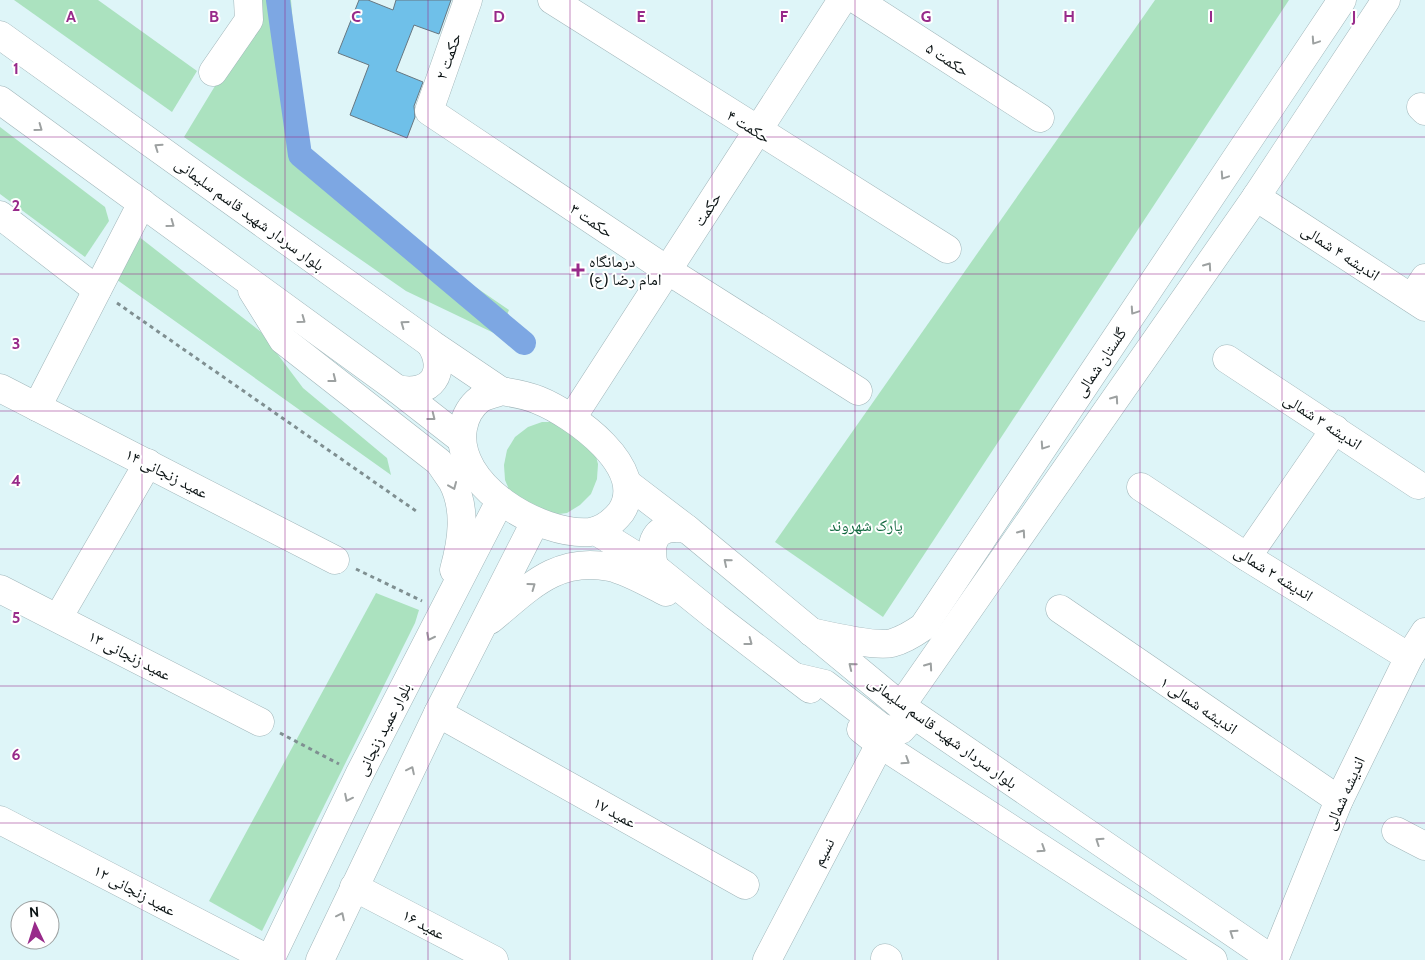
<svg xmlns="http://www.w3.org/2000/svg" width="1425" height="960" font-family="Cabin,'Noto Naskh Arabic',sans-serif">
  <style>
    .green { fill: #abe2bf }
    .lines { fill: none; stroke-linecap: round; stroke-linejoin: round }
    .canal { stroke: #7da7e3; stroke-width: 24 }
    .building { fill: #6fc0e9; stroke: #677781 }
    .minor-casing { stroke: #a0b5b9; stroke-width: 29 }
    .major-casing { stroke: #a0b5b9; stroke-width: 29 }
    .path { stroke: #7f8f91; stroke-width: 3; stroke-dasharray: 4 4; stroke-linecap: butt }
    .minor { stroke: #fff; stroke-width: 28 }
    .major { stroke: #fff; stroke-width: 28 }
    .oneway { stroke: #9da1a1 }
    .grid { fill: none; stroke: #982a8a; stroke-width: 1; stroke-opacity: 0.55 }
    .poi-dot { fill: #982a8a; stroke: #fff; stroke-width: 2 }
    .labels { text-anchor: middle; stroke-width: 4; stroke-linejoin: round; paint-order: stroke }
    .street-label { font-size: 16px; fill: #0b1314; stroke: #fff }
    .poi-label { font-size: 16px; fill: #0b1314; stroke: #fff; text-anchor: start }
    .park-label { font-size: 16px; fill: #11683f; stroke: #fff }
    .grid-label { font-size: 16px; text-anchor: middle; font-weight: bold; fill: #982a8a; stroke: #fff; stroke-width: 4; stroke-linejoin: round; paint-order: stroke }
  </style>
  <rect width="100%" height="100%" fill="#def5f8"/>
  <g class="green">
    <path d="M14,0H98L197,71L172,112Z"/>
    <path d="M259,0H291L306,171L509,310L498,335L406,291L184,137L260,12Z"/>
    <path d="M1155,0H1289L883,617L775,542Z"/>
    <path d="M0,127L105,207L109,221L85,257L0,194Z"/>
    <path d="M138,236L261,332L303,388L387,458L391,475L113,277Z"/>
    <path d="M542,422H558L594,449L598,464L597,479L591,494L580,505L567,513L551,515L511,494L505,480L504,465L507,450L515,437L528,427Z"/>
    <path d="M376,593L419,610L415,623L262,931L209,901Z"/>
  </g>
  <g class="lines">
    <path class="canal" d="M278,0L300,155L524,343"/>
  </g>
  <path class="building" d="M359,0H368L393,10L396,0H451L439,34L414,25L396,71L423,82L414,106L415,117L407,138L350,115L369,65L338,53Z"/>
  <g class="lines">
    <g class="minor-casing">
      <g id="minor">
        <path d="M468,0L429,111L667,270L858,391"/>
        <path d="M552,0L947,249"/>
        <path d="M857,0L1040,118"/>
        <path d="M213,72L249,20L248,0"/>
        <path d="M1421,107L1425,111"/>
        <path d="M1256,197L1425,307"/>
        <path d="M0,215L97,290"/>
        <path d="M1412,298L1425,278"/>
        <path d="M1227,359L1418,485"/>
        <path d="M0,388L335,560"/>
        <path d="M37,407L142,203"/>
        <path d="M572,418L842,0"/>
        <path d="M1141,487L1247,557L1409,657"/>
        <path d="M1247,557L1335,429"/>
        <path d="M0,589L260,722"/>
        <path d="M1060,609L1339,800"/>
        <path d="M58,618L148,463"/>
        <path d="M438,713L745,885"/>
        <path d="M0,820L270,960"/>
        <path d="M1396,831L1425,846"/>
        <path d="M354,887L494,960"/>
        <path d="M885,958L888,960"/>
        <path d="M767,960L880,744"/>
        <path d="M1274,960L1339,800L1409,657L1425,632"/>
      </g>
    </g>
    <g class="major-casing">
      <g id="major">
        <path d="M0,35L430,343L501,391"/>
        <path d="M0,100L397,389L461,439"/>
        <path d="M252,290L283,340L439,462C443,468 448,475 452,481C467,509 462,541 454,570"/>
        <path d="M397,389C431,397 449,372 430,343"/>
        <path d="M501,391C514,393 526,395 538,400C573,414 650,468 621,512C613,522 603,530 590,532C540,536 453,485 463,428C465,417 471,406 480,399C486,395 495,394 501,391Z"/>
        <path d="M628,484L687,529L901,706L1273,960"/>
        <path d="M596,531L654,567L716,617L810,689"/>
        <path d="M654,567C648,538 657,524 687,529"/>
        <path d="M490,620C528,589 556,556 610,567C628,571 650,584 666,592"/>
        <path d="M811,632C829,636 876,647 892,643C903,640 913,634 923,627L1342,0"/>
        <path d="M795,677L825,684L881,727L893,732L901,730L908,722L906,715L901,706L1256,197L1386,0"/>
        <path d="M861,729L880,744L1213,960"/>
        <path d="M270,960L359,775L500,501"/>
        <path d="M320,960L438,713L535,522"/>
      </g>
    </g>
    <g class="path">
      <path d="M117,303L416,511"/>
      <path d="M356,569L422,601"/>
      <path d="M280,733L339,764"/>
    </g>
    <use href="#minor" class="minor"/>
    <use href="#major" class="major"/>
  </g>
  <defs><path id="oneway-chevron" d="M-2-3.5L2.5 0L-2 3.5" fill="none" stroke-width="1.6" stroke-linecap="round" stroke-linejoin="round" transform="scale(1.25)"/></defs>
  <g class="oneway">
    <use href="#oneway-chevron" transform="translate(1315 41) rotate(124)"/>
    <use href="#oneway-chevron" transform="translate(39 128) rotate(36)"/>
    <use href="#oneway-chevron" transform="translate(158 147) rotate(-145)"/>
    <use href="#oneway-chevron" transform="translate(1224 176) rotate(124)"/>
    <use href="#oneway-chevron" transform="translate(171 224) rotate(36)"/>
    <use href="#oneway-chevron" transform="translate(1208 266) rotate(-55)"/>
    <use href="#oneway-chevron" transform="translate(1134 311) rotate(124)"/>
    <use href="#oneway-chevron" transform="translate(302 320) rotate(36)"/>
    <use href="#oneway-chevron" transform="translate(404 324) rotate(-144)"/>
    <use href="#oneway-chevron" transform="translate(333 379) rotate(38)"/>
    <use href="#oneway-chevron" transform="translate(1115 399) rotate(-55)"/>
    <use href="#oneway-chevron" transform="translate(432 417) rotate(38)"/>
    <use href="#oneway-chevron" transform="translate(1044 446) rotate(124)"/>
    <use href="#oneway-chevron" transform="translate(453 486) rotate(67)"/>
    <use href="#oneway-chevron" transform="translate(1022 533) rotate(-55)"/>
    <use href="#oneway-chevron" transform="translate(727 562) rotate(-140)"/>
    <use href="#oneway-chevron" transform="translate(532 586) rotate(-36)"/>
    <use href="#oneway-chevron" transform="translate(430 637) rotate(117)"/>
    <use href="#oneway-chevron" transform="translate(749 642) rotate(37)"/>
    <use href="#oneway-chevron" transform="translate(852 666) rotate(-141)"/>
    <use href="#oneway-chevron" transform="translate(929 666) rotate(-55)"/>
    <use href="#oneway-chevron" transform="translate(906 761) rotate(33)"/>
    <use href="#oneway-chevron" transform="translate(411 770) rotate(-64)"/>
    <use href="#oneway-chevron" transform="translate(348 798) rotate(116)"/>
    <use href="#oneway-chevron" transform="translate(1099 841) rotate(-146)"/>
    <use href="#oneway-chevron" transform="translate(1042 849) rotate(33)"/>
    <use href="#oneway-chevron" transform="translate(341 916) rotate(-64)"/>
    <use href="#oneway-chevron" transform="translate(1233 933) rotate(-146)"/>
  </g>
  <path class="grid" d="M142,0V960M285,0V960M428,0V960M570,0V960M712,0V960M855,0V960M998,0V960M1140,0V960M1282,0V960M0,137H1425M0,274H1425M0,411H1425M0,549H1425M0,686H1425M0,823H1425"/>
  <path class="poi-dot" d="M575.5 262.5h5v5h5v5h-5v5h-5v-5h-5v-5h5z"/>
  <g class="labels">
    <g class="street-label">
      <text transform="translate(448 56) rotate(-71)" y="6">حکمت ۲</text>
      <text transform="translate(948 59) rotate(33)" y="6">حکمت ۵</text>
      <text transform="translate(749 126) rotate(32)" y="6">حکمت ۴</text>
      <text transform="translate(707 209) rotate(-57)" y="6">حکمت</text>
      <text transform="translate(250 214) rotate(36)" y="6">بلوار سردار شهید قاسم سلیمانی</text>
      <text transform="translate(592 220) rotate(34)" y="6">حکمت ۳</text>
      <text transform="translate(1341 252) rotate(33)" y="6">اندیشه ۴ شمالی</text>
      <text transform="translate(1100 362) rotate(-56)" y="6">گلستان شمالی</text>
      <text transform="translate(1323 421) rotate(33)" y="6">اندیشه ۳ شمالی</text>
      <text transform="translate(167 473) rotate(27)" y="6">عمید زنجانی ۱۴</text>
      <text transform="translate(1274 573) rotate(32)" y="6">اندیشه ۲ شمالی</text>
      <text transform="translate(130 655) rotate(27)" y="6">عمید زنجانی ۱۳</text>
      <text transform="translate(1199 705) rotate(34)" y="6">اندیشه شمالی ۱</text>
      <text transform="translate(383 729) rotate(-63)" y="6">بلوار عمید زنجانی</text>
      <text transform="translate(943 732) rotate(36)" y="6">بلوار سردار شهید قاسم سلیمانی</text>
      <text transform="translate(1344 793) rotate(-66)" y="6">اندیشه شمالی</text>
      <text transform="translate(615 812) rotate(29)" y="6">عمید ۱۷</text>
      <text transform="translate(823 852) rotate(-62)" y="6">نسیم</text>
      <text transform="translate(135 890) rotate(28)" y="6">عمید زنجانی ۱۲</text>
      <text transform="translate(424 924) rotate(28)" y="6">عمید ۱۶</text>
    </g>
    <g class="poi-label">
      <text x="589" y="267">درمانگاه<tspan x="589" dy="18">امام رضا (ع)</tspan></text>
    </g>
    <g class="park-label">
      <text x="866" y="531">پارک شهروند</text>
    </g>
  </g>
  <g class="grid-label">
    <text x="71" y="22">A</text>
    <text x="214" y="22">B</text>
    <text x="356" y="22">C</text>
    <text x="499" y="22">D</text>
    <text x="641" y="22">E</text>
    <text x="784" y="22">F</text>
    <text x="926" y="22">G</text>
    <text x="1069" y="22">H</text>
    <text x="1211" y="22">I</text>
    <text x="1354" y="22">J</text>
    <text x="16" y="74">1</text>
    <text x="16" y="211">2</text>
    <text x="16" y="349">3</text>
    <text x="16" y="486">4</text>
    <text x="16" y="623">5</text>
    <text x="16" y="760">6</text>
  </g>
  <g transform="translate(35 925) rotate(356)"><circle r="24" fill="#ffffff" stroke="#9da1a1"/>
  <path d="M0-4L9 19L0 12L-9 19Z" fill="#982a8a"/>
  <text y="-8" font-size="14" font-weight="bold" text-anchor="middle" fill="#0b1314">N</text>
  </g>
</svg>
